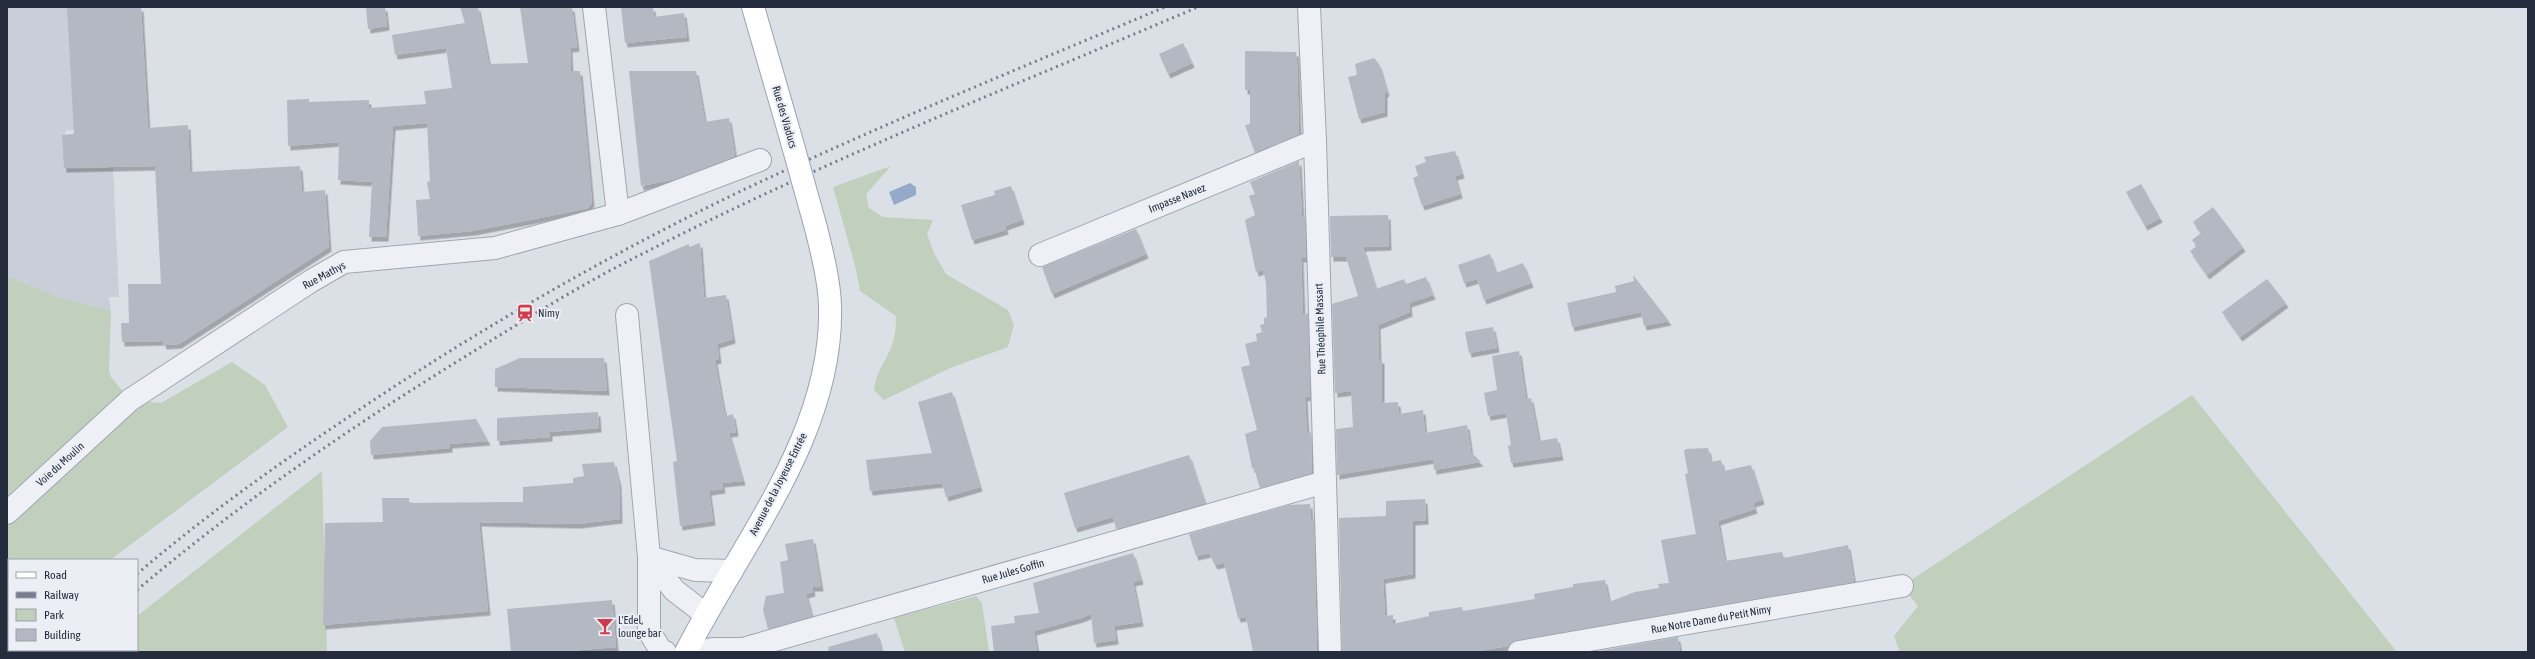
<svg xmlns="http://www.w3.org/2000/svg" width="2535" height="659" font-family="'Asap Condensed',sans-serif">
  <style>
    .built { fill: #c9ced8 }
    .green { fill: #c0d0bc }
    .water { fill: #95aac8 }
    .building { fill: #b3b8c3; filter: url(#shadow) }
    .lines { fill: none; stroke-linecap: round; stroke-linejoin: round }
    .minor-casing { stroke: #a1a6b0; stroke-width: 24 }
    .primary-casing { stroke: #9aa2b2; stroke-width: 24 }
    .minor { stroke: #eef0f5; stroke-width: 22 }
    .primary { stroke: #fff; stroke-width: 22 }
    .rail { stroke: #757d90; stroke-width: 3; stroke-dasharray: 2 4; stroke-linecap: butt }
    .primary-bridge-casing { stroke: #9aa2b2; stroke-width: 24; stroke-linecap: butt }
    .primary-bridge { stroke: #fff; stroke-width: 22 }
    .labels { text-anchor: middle; stroke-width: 4; stroke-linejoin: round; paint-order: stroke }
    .street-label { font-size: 11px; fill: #252c3d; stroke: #ebeef4 }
    .poi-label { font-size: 11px; fill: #252c3d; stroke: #ebeef4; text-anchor: start }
  </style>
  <defs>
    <filter id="shadow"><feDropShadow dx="2.5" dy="4.5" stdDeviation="0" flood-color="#0004"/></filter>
  </defs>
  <rect width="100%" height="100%" fill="#dbdfe6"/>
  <path class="built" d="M7,7H70L79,129L65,131L68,169L113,168L119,297H109L111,311L61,298L7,276Z"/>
  <g class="green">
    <path d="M891,166L866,194L869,208L883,217L933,220L927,234L934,253L946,274L1008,310L1014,325L1008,347L950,368L884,400L874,390C876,372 883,366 890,350C895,339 896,328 896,316L860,291L856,269L833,187Z"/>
    <path d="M7,276L61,298L111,311L109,370L111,377L130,400L161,403L232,362L265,385L288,427L110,560H9V650H32L29,652H7Z"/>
    <path d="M2192,395L2397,652H1900L1894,636L1918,606L1902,586Z"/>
    <path d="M322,471L327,652H94L97,650H137V616Z"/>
    <path d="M976,596L982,603L989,652H905L894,618Z"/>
  </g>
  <path class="water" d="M910,183L916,187V195L894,205L889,192Z"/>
  <g class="building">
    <path d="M67,7H141L148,128L188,125L190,172L300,166L302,192L325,190L329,247L179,344L164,345L163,341L122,342L121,323H129L128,284H161L155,166L64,168L62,135L74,134Z"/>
    <path d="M366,7H385L387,26L368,29Z"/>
    <path d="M460,7H478L489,64L528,63L520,7H572L577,47L570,48L571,71H580L592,202L588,208L555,215L473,231L418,236L416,200L430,199L427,182L430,181L427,123L393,126L386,237H369L372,182L338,180L339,142L288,146L287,100L309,99V102L369,100V108L426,104L424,91L452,88L446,48L395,55L392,35L465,23Z"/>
    <path d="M621,7H653L654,17L684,13L687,37L625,43Z"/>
    <path d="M1183,43L1192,63L1168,74L1159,54Z"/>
    <path d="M1245,51L1296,52L1297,61L1299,134L1255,153L1245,125L1250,124V90H1245Z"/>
    <path d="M1374,58L1379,64L1387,92L1385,93V112L1359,119L1348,77L1357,75L1355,64Z"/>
    <path d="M629,71H696L705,122L729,118L735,156L676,179L641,186Z"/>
    <path d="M1455,151L1462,174L1455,176L1460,194L1422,206L1413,178L1418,176L1415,166L1426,162L1424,157Z"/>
    <path d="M1299,161L1302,216H1305L1306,258H1301L1303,315L1308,313L1310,396L1305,397L1307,433L1311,432L1312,473L1260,488L1254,468H1252L1245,434L1257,430L1241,367L1250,365L1245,344L1257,341L1256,334L1262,332L1260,325L1264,324V318L1267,317L1266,283L1263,270L1256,272L1245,220L1255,215L1249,196L1255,194L1250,182Z"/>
    <path d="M2141,184L2160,218L2145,226L2126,192Z"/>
    <path d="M1011,186L1022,220L1005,226L1006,230L972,240L961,205L995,195L994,191Z"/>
    <path d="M2213,207L2243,247L2207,275L2190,251L2197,246L2192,240L2201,233L2193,222Z"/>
    <path d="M1388,215L1389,246L1363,247L1376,289L1404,279L1406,284L1426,277L1433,295L1409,303L1410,312L1378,325L1379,359H1382V403L1398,402L1399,414L1423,410L1425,433L1467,425L1471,452L1481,462L1434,470L1433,459L1337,475L1336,429L1353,427L1351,391L1335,393L1332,304L1358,296L1346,257H1331L1330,216Z"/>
    <path d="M1136,229L1146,254L1052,294L1042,267Z"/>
    <path d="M700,243L704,298L726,295L733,339L717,344L719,359L715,360L724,412H727V416L733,414L736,432L729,433L743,481L722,483L723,489L709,491L713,521L680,526L673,462L677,461L649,261L689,244V247Z"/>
    <path d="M1490,254L1496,273L1523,263L1531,283L1484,300L1477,279L1464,283L1458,265Z"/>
    <path d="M1633,275L1669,321L1644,326L1641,312L1572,327L1567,303L1616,292L1615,286L1634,281Z"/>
    <path d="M2267,279L2286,303L2240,337L2222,312Z"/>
    <path d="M1493,327L1497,348L1469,353L1465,332Z"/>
    <path d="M1519,351L1526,399L1531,398L1539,441L1557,438L1561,456L1511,463L1508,446L1511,445L1506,413L1488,416L1484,393L1497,390L1492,356Z"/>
    <path d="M520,358H604L607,391L495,387V369Z"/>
    <path d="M952,392L980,487L946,497L942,483L870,491L866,460L932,453L918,402Z"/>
    <path d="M598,412L599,428L550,432V437L497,441V418Z"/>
    <path d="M476,419L488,441L450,444V448L371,455L370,441L382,427Z"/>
    <path d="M1708,448L1711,462L1721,460L1724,471L1751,465L1762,500L1753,503L1755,509L1718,521L1725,561L1782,552L1784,558L1848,545L1854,582L1517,640L1508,646L1473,652H1342L1339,518L1386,516V501L1425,499L1426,520L1413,521V574L1383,579L1385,616L1393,615V624L1429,616V612L1462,607L1463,611L1535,599L1534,594L1573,587V584L1605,580L1609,602L1635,592L1659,588L1658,584L1669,583L1661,540L1696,534L1685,474L1688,473L1684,451L1686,449Z"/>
    <path d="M1189,455L1205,503L1116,529L1113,517L1075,528L1064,493Z"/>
    <path d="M614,462L619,483L620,519L578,524L479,522L488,611L323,625L325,523L383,522L382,498H409V503L523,502V487L573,483V478L584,476L582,464Z"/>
    <path d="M1310,504L1311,519H1314L1317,652H1253L1246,617L1238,618L1224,563L1215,565L1209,553L1196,556L1189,534L1289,505Z"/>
    <path d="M813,539L821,587H812L813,592L806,594L812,616L768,629L763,610L766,596L784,593L780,562L788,560L785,544Z"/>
    <path d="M1133,553L1141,580L1133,582L1141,622L1114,626L1116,640L1094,643L1091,614L1081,618L1034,631L1037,650L994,652L991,626L1015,623L1014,616L1039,613L1033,583Z"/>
    <path d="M612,600L616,647L557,652H511L507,609Z"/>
    <path d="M877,633L882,652H829L828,647Z"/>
    <path d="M1678,637L1680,652H1593Z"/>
  </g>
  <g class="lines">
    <g class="minor-casing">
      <g id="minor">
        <path d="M594,7L618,214"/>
        <path d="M1309,7L1315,141L1330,652"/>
        <path d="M1040,255L1315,141"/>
        <path d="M627,315L649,557V631L661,651L665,652"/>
        <path d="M7,513L130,400L311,281L344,262L495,248L618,214L760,160"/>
        <path d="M649,557L695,570L732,571"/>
        <path d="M649,557L674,590L705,614"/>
        <path d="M701,652L712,649H743L1325,482"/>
        <path d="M1519,652L1902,586"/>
      </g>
    </g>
    <g class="primary-casing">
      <g id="primary">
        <path d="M753,7L790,135"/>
        <path d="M686,652C741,543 834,434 830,305C829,279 822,253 816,228"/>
      </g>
    </g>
    <use href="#minor" class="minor"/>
    <use href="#primary" class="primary"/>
    <g class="rail">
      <path d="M137,574C201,519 271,469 341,422C469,335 602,258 741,191C880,125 1023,67 1165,7"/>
      <path d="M137,590C241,502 355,424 471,353C526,319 582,284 640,255C821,162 1011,87 1198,7"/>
      <path d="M46,652L48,650"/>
      <path d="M64,652L66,650"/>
    </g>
    <g class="primary-bridge-casing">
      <path id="primary-bridge" d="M790,135L816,228"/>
    </g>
    <use href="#primary-bridge" class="primary-bridge"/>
  </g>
  <defs>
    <g id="station-bare" transform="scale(1.38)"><path d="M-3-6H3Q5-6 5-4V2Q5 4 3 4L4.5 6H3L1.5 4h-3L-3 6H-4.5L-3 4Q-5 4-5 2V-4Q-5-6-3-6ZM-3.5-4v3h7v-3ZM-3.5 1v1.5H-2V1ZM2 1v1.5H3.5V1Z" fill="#d13b47" stroke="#ebeef4" stroke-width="2.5" paint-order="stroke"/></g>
    <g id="bar-bare" transform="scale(1.38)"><path d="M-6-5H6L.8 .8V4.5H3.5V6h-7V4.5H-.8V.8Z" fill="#d13b47" stroke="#ebeef4" stroke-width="2.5" paint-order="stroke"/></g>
  </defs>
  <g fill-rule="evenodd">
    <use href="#station-bare" x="525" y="313"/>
    <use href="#bar-bare" x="605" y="626"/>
  </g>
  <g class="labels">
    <g class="street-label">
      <text transform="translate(785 117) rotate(74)" y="4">Rue des Viaducs</text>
      <text transform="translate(1177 198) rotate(-22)" y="4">Impasse Navez</text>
      <text transform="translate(324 275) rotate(-28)" y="4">Rue Mathys</text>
      <text transform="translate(1320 329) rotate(-92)" y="4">Rue Théophile Massart</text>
      <text transform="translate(60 464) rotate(-42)" y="4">Voie du Moulin</text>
      <text transform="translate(778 484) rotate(-63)" y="4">Avenue de la Joyeuse Entrée</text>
      <text transform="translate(1013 571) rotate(-16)" y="4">Rue Jules Goffin</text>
      <text transform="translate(1711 619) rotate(-10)" y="4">Rue Notre Dame du Petit Nimy</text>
    </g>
    <g class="poi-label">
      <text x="538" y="317">Nimy</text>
      <text x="618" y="624">L'Edel,<tspan x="618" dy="13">lounge bar</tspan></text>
    </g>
  </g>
  <rect width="2535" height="659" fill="none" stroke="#252c3d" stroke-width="16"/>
  <rect x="8" y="559" width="130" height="92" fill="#ebeef4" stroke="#9ca0ab"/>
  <rect x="16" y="572" width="20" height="6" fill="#ffffff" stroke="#9ca0ab"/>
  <text x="44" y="579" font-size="12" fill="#252c3d">Road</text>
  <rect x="16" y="592" width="20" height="6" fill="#757d90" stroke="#9ca0ab"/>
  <text x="44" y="599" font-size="12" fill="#252c3d">Railway</text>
  <rect x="16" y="609" width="20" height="12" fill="#c0d0bc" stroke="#9ca0ab"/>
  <text x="44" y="619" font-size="12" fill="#252c3d">Park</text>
  <rect x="16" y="629" width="20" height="12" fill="#b3b8c3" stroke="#9ca0ab"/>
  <text x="44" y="639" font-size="12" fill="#252c3d">Building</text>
</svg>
